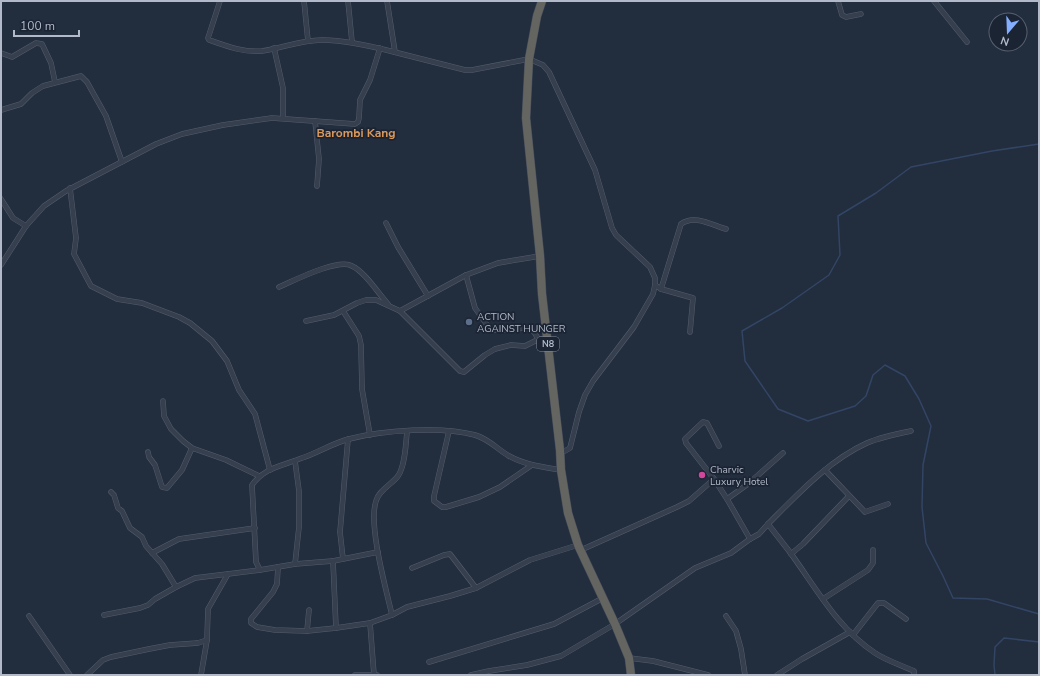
<svg xmlns="http://www.w3.org/2000/svg" width="1040" height="676" font-family="'Nunito Sans',sans-serif">
  <style>
    .lines { fill: none; stroke-linecap: round; stroke-linejoin: round }
    .stream { stroke: #334565; stroke-width: 1.5 }
    .minor-casing { stroke: #545d6c; stroke-width: 5.5 }
    .trunk-casing { stroke: #414a59; stroke-width: 9 }
    .minor { stroke: #363f4e; stroke-width: 4.5 }
    .trunk { stroke: #646460; stroke-width: 8 }
    .service-dot { fill: #5c6f8a; stroke: #1b2433; stroke-width: 1.5 }
    .hotel-dot { fill: #d1479c; stroke: #1b2433; stroke-width: 1.5 }
    .labels { text-anchor: middle; stroke-width: 3.5; stroke-linejoin: round; paint-order: stroke }
    .shield { fill: #1b2433; stroke: #858d9d; stroke-width: 1 }
    .shield-label { font-size: 9px; font-weight: bold; fill: #b2baca }
    .poi-label { font-size: 10px; fill: #b2baca; stroke: #1b2433; text-anchor: start }
    .quarter-label { font-size: 12px; font-weight: bold; fill: #db995c; stroke: #1b2433 }
  </style>
  <rect width="100%" height="100%" fill="#222d3e"/>
  <g class="lines">
    <g class="stream">
      <path d="M1039,144L992,151L911,167L876,193L838,216L840,255L829,275L782,308L742,331L745,361L778,409L808,421L855,406L866,396L873,375L885,365L905,376L919,399L931,426L923,465L922,507L926,543L943,576L953,598L987,599L1039,614"/>
      <path d="M995,675L994,665L995,647L1004,638L1039,642"/>
    </g>
    <g class="minor-casing">
      <g id="minor">
        <path d="M220,1L208,38L209,40C226,46 244,53 262,51C282,48 301,40 322,40C346,40 371,46 394,52C418,58 441,64 465,70H472L529,59L543,65L549,72L595,170L612,228L616,235L650,267L655,278V285L653,294L634,327L593,381L585,395L579,412L570,448L565,451L560,450"/>
        <path d="M304,1L308,41"/>
        <path d="M348,1L352,42"/>
        <path d="M387,1L395,52"/>
        <path d="M838,1L842,15L846,17L861,14"/>
        <path d="M934,1L967,42"/>
        <path d="M274,48L283,88V118"/>
        <path d="M1,53L12,57L36,43L42,44L51,63L55,82"/>
        <path d="M1,110L21,104L32,93L43,86L81,76L87,82L106,116L122,162"/>
        <path d="M315,121L319,159L317,186"/>
        <path d="M70,188L76,238L74,254L91,286L117,299L142,303L179,317L190,323L212,341L227,361L239,390L255,414L270,470"/>
        <path d="M1,199L13,218L26,226"/>
        <path d="M386,223L398,247L428,296"/>
        <path d="M1,265L26,226L44,206L66,191L156,144L182,134L223,125L272,118L355,124L358,122L359,118L360,100L370,80L380,48"/>
        <path d="M466,275L475,308L490,329C502,334 525,323 534,332C536,334 537,338 539,340"/>
        <path d="M655,285L661,289L693,298L690,332"/>
        <path d="M279,287C293,281 338,258 352,266C365,272 378,293 388,304"/>
        <path d="M661,289L681,224C694,214 712,225 726,229"/>
        <path d="M343,311L359,336L361,345L362,389L370,435"/>
        <path d="M400,311L460,371L464,372L485,355L495,349L511,345L525,346L535,341L547,338"/>
        <path d="M306,321L334,315L357,303L366,300H376L400,311L466,275L498,263L540,256"/>
        <path d="M163,401L164,416L171,429L183,441L192,448L226,460L259,476"/>
        <path d="M449,431L434,496V501L442,507H446L479,497L500,487L532,465"/>
        <path d="M148,452L149,457L155,465L162,487L167,488L182,470L192,448"/>
        <path d="M295,461L299,491V527L295,564"/>
        <path d="M825,470L865,512L888,504"/>
        <path d="M111,492L114,495L118,508L122,511L130,528L142,537L146,546L162,564L176,587"/>
        <path d="M727,499L748,484L783,453"/>
        <path d="M768,524C797,495 829,460 867,443C881,437 896,434 911,431"/>
        <path d="M750,539L759,534L768,524C775,533 782,542 789,551C815,586 837,628 875,653C887,661 901,665 914,671V675"/>
        <path d="M581,550L677,507L689,501L714,479"/>
        <path d="M152,553L179,539L255,528"/>
        <path d="M791,554L803,544L849,496"/>
        <path d="M343,559L340,532L348,439"/>
        <path d="M333,561L378,552"/>
        <path d="M278,567L277,584L273,592L251,619V623L257,627L275,630L307,631L336,628L370,623L392,615L407,607L450,596L476,588L530,560L578,545"/>
        <path d="M412,568L444,555L450,554L476,588"/>
        <path d="M823,599L868,570L873,563V550"/>
        <path d="M104,615L140,608L148,605L155,599L176,587L195,578L260,570"/>
        <path d="M392,615C386,589 368,525 376,501C379,490 391,485 398,476C405,466 406,444 407,431"/>
        <path d="M29,616L70,675"/>
        <path d="M726,616L736,631L741,649L745,675"/>
        <path d="M370,623L374,675"/>
        <path d="M336,628L333,561L295,564L260,570L256,562L252,485C265,467 282,466 302,458C317,453 333,443 349,439C383,430 442,426 475,435C489,439 497,449 509,456C525,465 543,467 561,470"/>
        <path d="M307,631L309,610"/>
        <path d="M853,635L878,603H884L906,619"/>
        <path d="M629,658L653,661L708,675"/>
        <path d="M429,662L554,624L603,598"/>
        <path d="M87,675L103,660L111,657L149,649L170,645L198,643L207,640"/>
        <path d="M201,675L207,640L208,609L228,574"/>
        <path d="M355,675H377"/>
        <path d="M471,675L489,671L527,665L561,656L615,624L695,568L731,553L750,539L727,499L714,479L686,443L685,439L703,422L707,423L719,446"/>
        <path d="M777,675L802,659L850,632"/>
      </g>
    </g>
    <g class="trunk-casing">
      <path id="trunk" d="M542,1L537,16L529,59L526,118L540,256L542,294L560,450L561,470L568,513L578,545L615,624L629,658L631,675"/>
    </g>
    <use href="#minor" class="minor"/>
    <use href="#trunk" class="trunk"/>
  </g>
  <circle class="service-dot" cx="469" cy="322" r="4"/>
  <circle class="hotel-dot" cx="702" cy="475" r="4"/>
  <g class="labels">
    <rect class="shield" x="537" y="337" width="22" height="14" rx="3"/>
    <g class="shield-label">
      <text x="548" y="347">N8</text>
    </g>
    <g class="poi-label">
      <text x="477" y="320">ACTION<tspan x="477" dy="12">AGAINST HUNGER</tspan></text>
      <text x="710" y="473">Charvic<tspan x="710" dy="12">Luxury Hotel</tspan></text>
    </g>
    <g class="quarter-label">
      <text x="356" y="137">Barombi Kang</text>
    </g>
  </g>
  <rect width="1040" height="676" fill="none" stroke="#b2baca" stroke-width="4"/>
  <g transform="translate(1008 32) rotate(199)"><circle r="19" fill="#1b2433" stroke="#57606f"/>
  <path d="M0-3L7 15L0 10L-7 15Z" fill="#83adfe"/>
  <text y="-6" font-size="11" font-weight="bold" text-anchor="middle" fill="#b2baca">N</text>
  </g>
  <path d="M14 30v6h65v-6" fill="none" stroke="#b2baca" stroke-width="2"/>
  <text x="20" y="30" font-size="12" fill="#b2baca" stroke="#1b2433" stroke-width="3" paint-order="stroke">100 m</text>
</svg>
